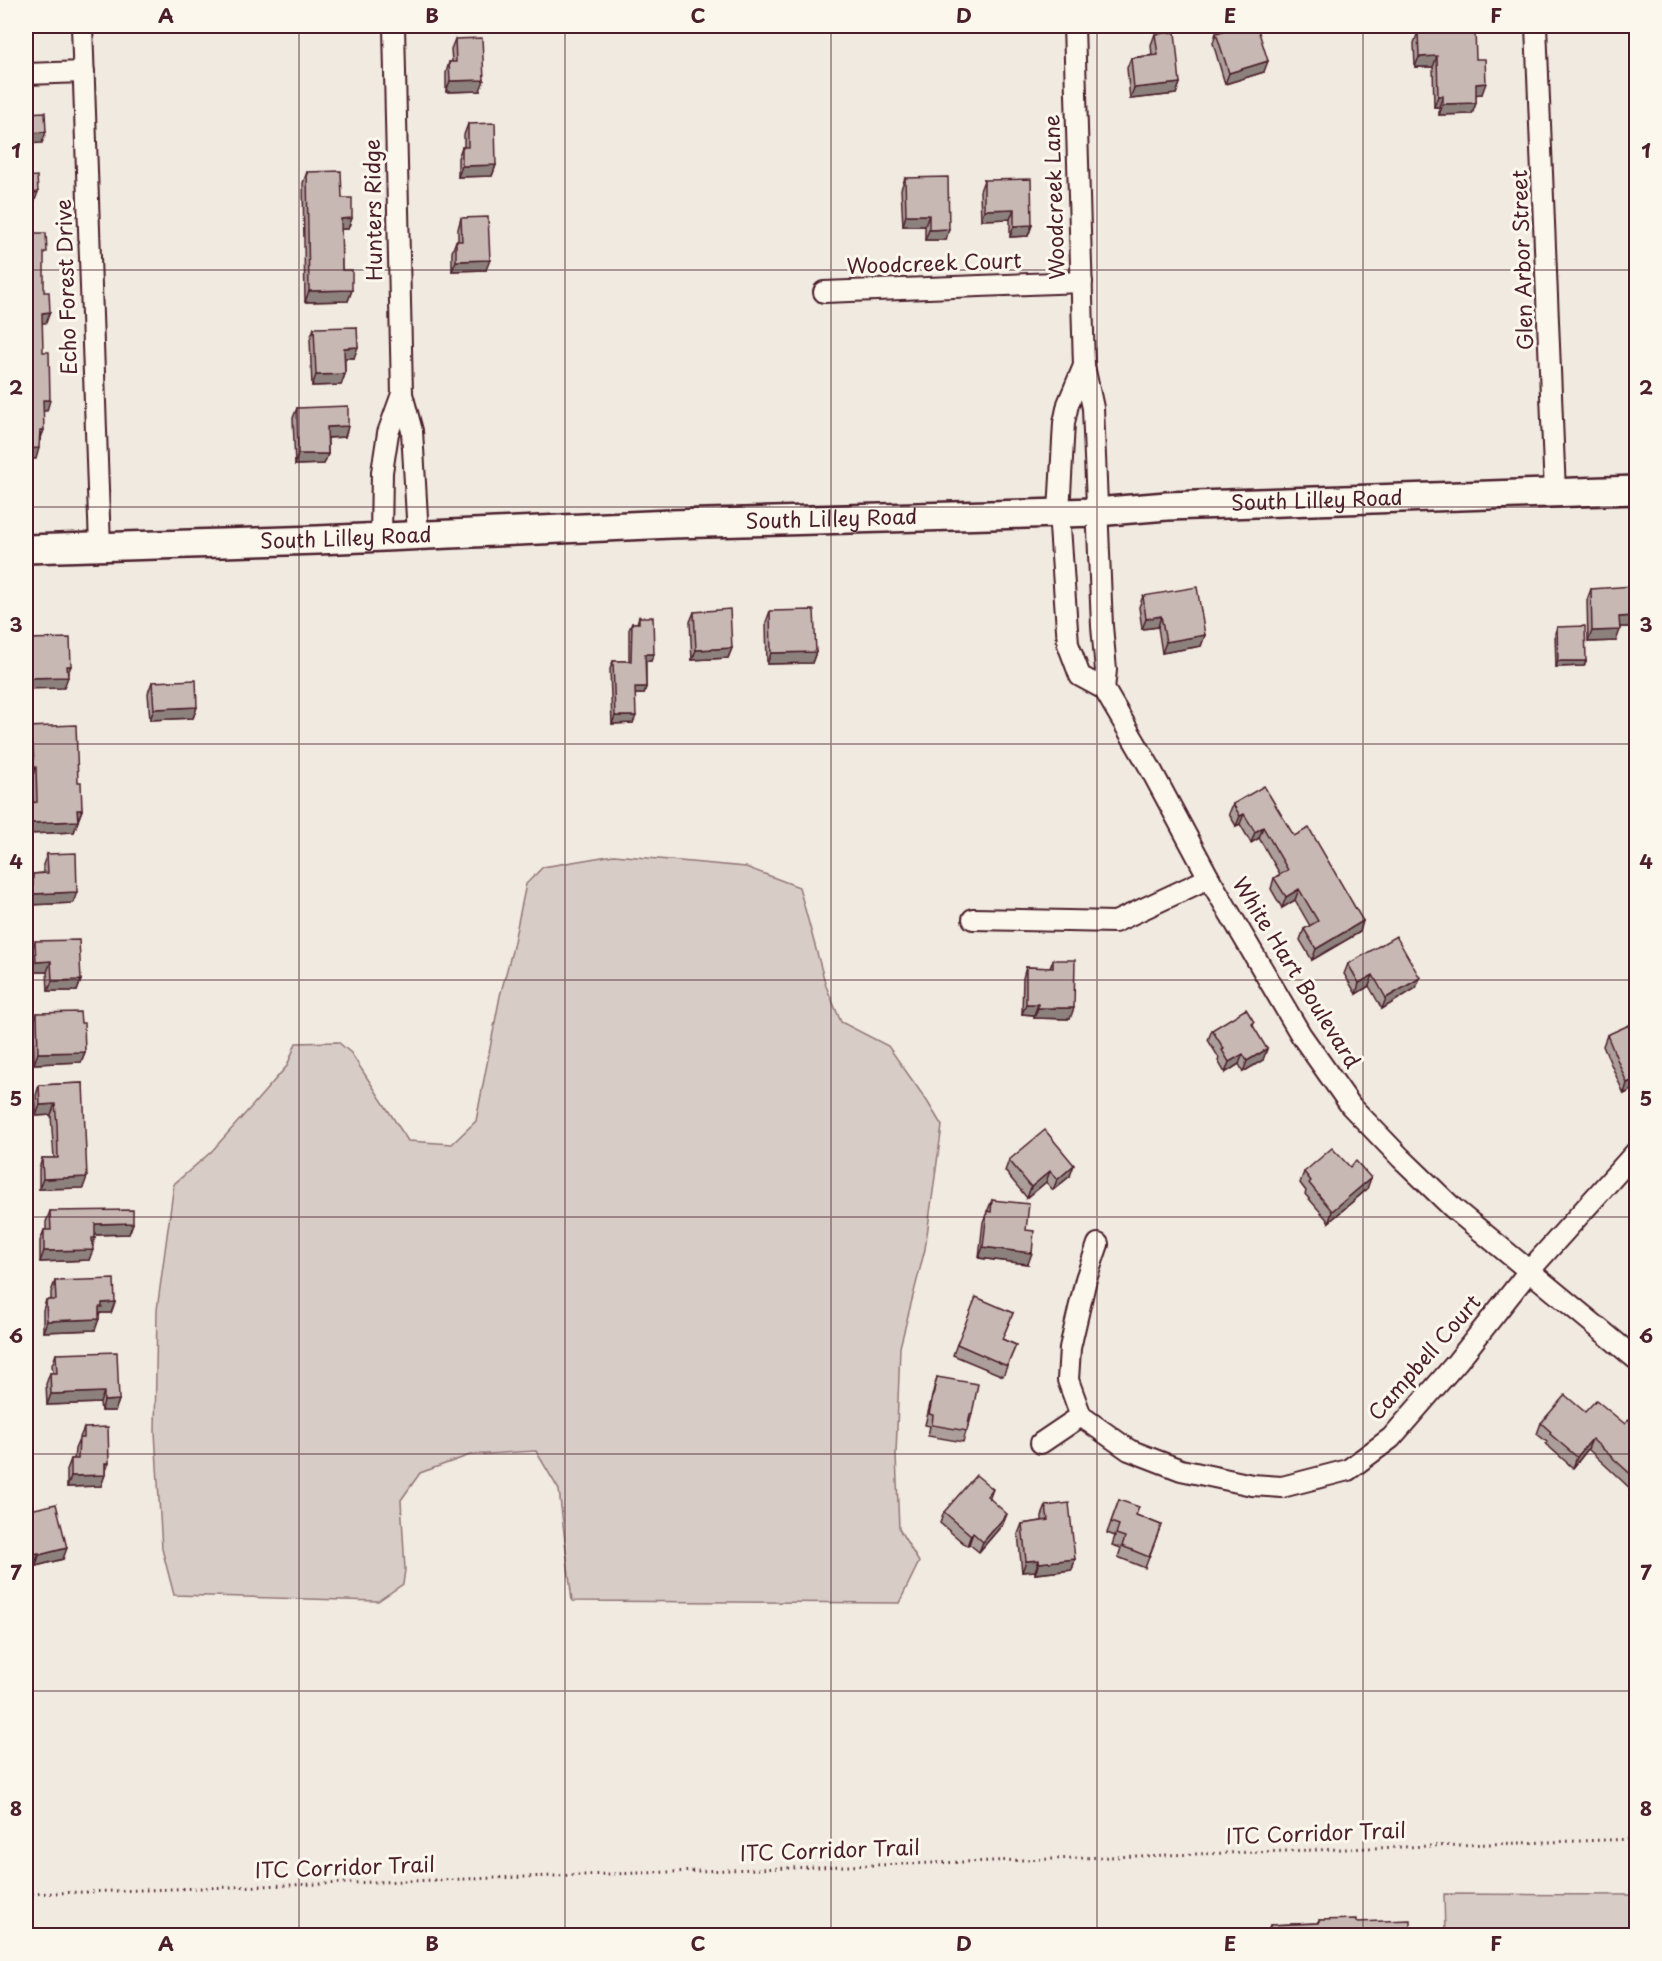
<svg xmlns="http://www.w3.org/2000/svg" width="1662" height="1961" font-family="'Playpen Sans',sans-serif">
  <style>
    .green { fill: #d8ccc6; stroke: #917678; stroke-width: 1.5 }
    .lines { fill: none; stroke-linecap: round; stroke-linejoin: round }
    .street-casing { stroke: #4a1f2b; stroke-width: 24 }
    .secondary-casing { stroke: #4a1f2b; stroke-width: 32 }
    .path { stroke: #4a1f2b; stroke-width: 3; stroke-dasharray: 1.5 4.5; stroke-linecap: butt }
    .street { stroke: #fbf7ec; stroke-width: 20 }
    .secondary { stroke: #fbf7ec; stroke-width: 27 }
    .wall { fill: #ac9e9a; stroke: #4a1f2b; stroke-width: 1.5 }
    .shaded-wall { fill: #8c817d; stroke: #4a1f2b; stroke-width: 1.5 }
    .building { fill: #c8b8b3; stroke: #4a1f2b; stroke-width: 1.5 }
    .grid { fill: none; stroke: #4a1f2b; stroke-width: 1.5; stroke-opacity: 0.55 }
    .labels { text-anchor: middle; stroke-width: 6; stroke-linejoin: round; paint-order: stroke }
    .street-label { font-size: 21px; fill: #4a1f2b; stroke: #fbf7ec }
    .neatline { fill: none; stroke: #4a1f2b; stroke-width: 2 }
    .grid-label { font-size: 20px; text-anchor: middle; font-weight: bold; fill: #4a1f2b }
  </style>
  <rect width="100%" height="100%" fill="#f0eae0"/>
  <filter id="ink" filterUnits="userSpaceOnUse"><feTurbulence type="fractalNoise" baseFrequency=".0167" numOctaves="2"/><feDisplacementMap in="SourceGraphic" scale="12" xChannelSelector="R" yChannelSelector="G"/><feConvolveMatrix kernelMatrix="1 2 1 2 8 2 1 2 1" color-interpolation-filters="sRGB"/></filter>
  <g filter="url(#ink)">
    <g class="green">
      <path d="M614,855L746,867L799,887L826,986L841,1022L888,1046L927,1101L942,1126L925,1249L900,1347L896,1455L899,1529L919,1562L899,1603L572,1601L559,1490L536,1451L470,1455L420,1473L401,1500L405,1570L403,1584L378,1601L174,1595L162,1549L155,1432L157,1310L174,1184L211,1152L252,1106L287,1066L296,1043L338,1042L351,1053L408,1141L452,1144L476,1121L500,996L512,951L526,884L543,867Z"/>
      <path d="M1444,1894L1636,1895V1935H1445Z"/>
    </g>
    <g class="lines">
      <g class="street-casing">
        <g id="street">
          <path d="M82,26L100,547"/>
          <path d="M394,26L402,394L412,431L418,535"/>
          <path d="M1074,26L1084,366L1093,408L1102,626L1106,670L1104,689"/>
          <path d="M1536,26L1555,493"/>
          <path d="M26,74L84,72"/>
          <path d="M824,292L1082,282"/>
          <path d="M1084,366L1068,404L1064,423L1059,512L1068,644L1080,676L1104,689L1149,766L1209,878L1301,1035L1351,1106L1401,1158L1453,1208L1636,1359"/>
          <path d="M381,537L382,472L388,433L402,394"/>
          <path d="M973,919L1115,922L1209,878"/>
          <path d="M1098,1244L1086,1279L1070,1348L1068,1380L1081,1416L1129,1450L1181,1470L1252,1485L1282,1487L1348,1470L1391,1438L1457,1362L1529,1271L1636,1152"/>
          <path d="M1041,1443L1081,1416"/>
        </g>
      </g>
      <g class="secondary-casing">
        <g id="secondary">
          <path id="s1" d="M26,549L318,540L671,524L1096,512L1167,506L1636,490"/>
        </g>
      </g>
      <path class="path" d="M26,1894L1636,1839"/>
      <use href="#street" class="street"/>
      <use href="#secondary" class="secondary"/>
    </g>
    <g class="wall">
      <path d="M1239,30L1264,72L1225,84L1213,43L1216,33Z"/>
      <path d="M1418,32L1476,59L1482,94H1476V103L1472,114L1439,115V107H1434L1433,67H1415L1414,43Z"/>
      <path d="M1155,34L1180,83L1176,94L1130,99L1127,68L1131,58L1152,55L1151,45Z"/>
      <path d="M455,39L480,91L446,92V73L449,62H452L451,49Z"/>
      <path d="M468,124L496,165L492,176L458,177V158L462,147H464V135Z"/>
      <path d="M307,172L342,198L352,218L348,229H341L342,270L352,290L348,301L305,302L303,183Z"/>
      <path d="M905,178L946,240H925V226H903L901,189Z"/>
      <path d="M984,180L1032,225L1028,236L1010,237V219L981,220L980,191Z"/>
      <path d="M461,218L486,270L452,271V252L456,241H458V229Z"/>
      <path d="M314,328L354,358H345V374L341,385L312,386L310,339Z"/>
      <path d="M297,408L348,426L345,437L328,438V454L324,464L295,465L293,418Z"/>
      <path d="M1591,589L1630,627H1620L1616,641L1588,642L1587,600Z"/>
      <path d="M1143,596L1205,635L1201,646L1162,653L1158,627L1142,629L1139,607Z"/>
      <path d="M770,611L816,652L812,663L767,664L766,622Z"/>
      <path d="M694,612L732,648L728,658L692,660L690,622Z"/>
      <path d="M639,617L651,661H646V687L644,694H635L633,723L612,724L610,669L613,661H629V630L632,623H637Z"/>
      <path d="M1557,627L1586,661L1584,666L1556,667L1555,633Z"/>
      <path d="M152,682L197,707L193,718L150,720L148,693Z"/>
      <path d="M27,727L78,782L82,810L74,832L27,834L26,813L30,803H33L32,777H30L29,757H26V730Z"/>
      <path d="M1233,804L1294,836L1360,932L1312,960L1300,940L1304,929L1310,926L1295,900L1282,908L1271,889L1274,878L1280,874L1259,838L1251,843L1240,824L1236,826L1229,814Z"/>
      <path d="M47,854L73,903L29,905V885L33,874L43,873V865Z"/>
      <path d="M35,941L81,980L77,991H48L47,972H32L31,952Z"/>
      <path d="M1053,960L1070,1019L1034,1018V1015L1022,1014L1023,978L1026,967L1050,968Z"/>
      <path d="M1348,964L1416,988L1382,1009L1369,986L1356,994L1344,974Z"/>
      <path d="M37,1013L81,1023L85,1052L81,1062L34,1064L33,1024Z"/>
      <path d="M1254,1022L1253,1025L1263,1060L1243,1072L1239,1064L1225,1073L1218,1061L1219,1058L1208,1040L1212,1030Z"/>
      <path d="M1607,1035L1636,1088L1624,1094L1603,1046Z"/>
      <path d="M83,1083V1188L39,1189V1169L42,1158H54L51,1115L36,1116V1095L39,1085Z"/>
      <path d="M1009,1160L1070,1176L1053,1190L1046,1182L1027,1198L1005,1171Z"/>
      <path d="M1304,1172L1367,1189L1329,1222L1305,1194L1306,1191L1300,1183Z"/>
      <path d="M992,1200L1028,1264L979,1258L983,1222Z"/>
      <path d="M50,1211L133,1223L129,1234L95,1235V1238L89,1260L40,1262V1241L44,1230H46V1222Z"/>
      <path d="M55,1281L115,1302L111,1313H100L95,1330L43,1332V1310L46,1300H51V1292Z"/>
      <path d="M1013,1313L1002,1339L1016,1345L1003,1376L953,1355L957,1344Z"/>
      <path d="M56,1354L119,1400L115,1411H101L100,1403L47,1405L46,1384L50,1373H53L52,1365Z"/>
      <path d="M937,1377L972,1414L969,1425H968L963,1442L928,1436L930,1426L925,1425L934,1388Z"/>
      <path d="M1585,1412L1636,1428V1492L1635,1493L1588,1449L1573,1468L1546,1444L1547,1442L1537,1434L1541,1423Z"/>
      <path d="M84,1428L105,1473L101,1486L67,1487V1470L71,1459H74L75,1449Z"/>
      <path d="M990,1499L1003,1524L979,1552L969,1544L967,1546L940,1523L944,1512Z"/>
      <path d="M1119,1500L1136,1515L1161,1525L1145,1568L1118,1557L1121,1548L1112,1545L1115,1536L1107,1533Z"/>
      <path d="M1046,1506L1075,1559L1072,1570L1035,1574V1571L1022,1572L1018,1534L1022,1524L1042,1521V1516Z"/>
      <path d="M26,1511L63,1559L36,1566L35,1563L26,1566Z"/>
      <path d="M1319,1920L1356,1922L1410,1935H1266L1270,1925L1317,1923Z"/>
    </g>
    <g class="shaded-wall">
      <path d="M1437,56L1433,67H1415L1419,57Z"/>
      <path d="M1268,61L1264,72L1225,84L1229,73Z"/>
      <path d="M484,80L480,91L446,92L450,81Z"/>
      <path d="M1180,83L1176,94L1130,99L1134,88Z"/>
      <path d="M1486,83L1482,94L1472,95L1476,84Z"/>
      <path d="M1438,96H1443L1439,107H1434Z"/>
      <path d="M1476,103L1472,114L1439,115L1443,104Z"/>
      <path d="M46,132L42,143L26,144V133Z"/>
      <path d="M496,165L492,176L458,177L462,166Z"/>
      <path d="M38,192L34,203H29L33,193Z"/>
      <path d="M1014,209L1010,219L981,220L984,210Z"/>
      <path d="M906,215H929L925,226H903Z"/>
      <path d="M352,218L348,229H337L341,219Z"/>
      <path d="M1032,225L1028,236L1010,237L1014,226Z"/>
      <path d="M949,229L946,240H925L929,230Z"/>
      <path d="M490,260L486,270L452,271L456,261Z"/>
      <path d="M352,290L348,301L305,302L309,291Z"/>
      <path d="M50,312L46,323H38L42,313Z"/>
      <path d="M358,347L354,358H340L344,348Z"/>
      <path d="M345,374L341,385L312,386L316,375Z"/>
      <path d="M43,400H50L47,411H39Z"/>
      <path d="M348,426L345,437L323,438L327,427Z"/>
      <path d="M40,430H44L40,441Z"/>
      <path d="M39,448L36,459H26V449Z"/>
      <path d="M298,454H328L324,464L295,465Z"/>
      <path d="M1161,616L1158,627L1142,629L1146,619Z"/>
      <path d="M1634,616L1630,627H1615L1619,617Z"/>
      <path d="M1620,630L1616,641L1588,642L1592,631Z"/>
      <path d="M1205,635L1201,646L1162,653L1166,642Z"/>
      <path d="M732,648L728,658L692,660L696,650Z"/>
      <path d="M816,652L812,663L767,664L771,653Z"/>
      <path d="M645,654H654L651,661H643Z"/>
      <path d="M1558,661H1586L1584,666L1556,667Z"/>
      <path d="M67,666H71L67,676Z"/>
      <path d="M68,677L64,688L26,689V678Z"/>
      <path d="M635,687H646L644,694H632Z"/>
      <path d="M197,707L193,718L150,720L154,709Z"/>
      <path d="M615,716H636L633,723L612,724Z"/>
      <path d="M33,746L29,757H26V751L27,747Z"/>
      <path d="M34,767H36L32,777H30Z"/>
      <path d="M77,810H82L78,820Z"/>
      <path d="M1244,814L1240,824L1236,826L1240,816Z"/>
      <path d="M78,821L74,832L27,834L31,823Z"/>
      <path d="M1263,827L1259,838L1251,843L1255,832Z"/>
      <path d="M1299,889L1295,900L1282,908L1286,897Z"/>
      <path d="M77,892L73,903L29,905L33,894Z"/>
      <path d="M1363,921L1360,932L1312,960L1316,949Z"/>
      <path d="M51,961L47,972H32L36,962Z"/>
      <path d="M1373,975L1369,986L1356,994L1359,983Z"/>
      <path d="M1420,978L1416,988L1382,1009L1386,998Z"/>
      <path d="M81,980L77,991H48L52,981Z"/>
      <path d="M1026,1004H1038L1034,1015L1022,1014Z"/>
      <path d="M1038,1008H1074L1070,1019L1034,1018Z"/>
      <path d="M1267,1049L1263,1060L1243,1072L1247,1061Z"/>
      <path d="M85,1052L81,1062L34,1064L38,1053Z"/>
      <path d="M1243,1054L1239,1064L1225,1073L1229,1062Z"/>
      <path d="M1636,1079V1088L1624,1094L1627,1083Z"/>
      <path d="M55,1104L51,1115L36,1116L40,1105Z"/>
      <path d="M1074,1165L1070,1176L1053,1190L1057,1180Z"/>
      <path d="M1050,1171L1046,1182L1027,1198L1031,1187Z"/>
      <path d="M87,1177L83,1188L39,1189L43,1179Z"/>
      <path d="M1371,1178L1367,1189L1329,1222L1332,1211Z"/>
      <path d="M133,1223L129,1234L91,1235L95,1224Z"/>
      <path d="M983,1247L1032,1253L1028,1264L979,1258Z"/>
      <path d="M93,1250L89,1260L40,1262L44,1251Z"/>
      <path d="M115,1302L111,1313H100L98,1318L99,1307L102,1303Z"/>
      <path d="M99,1319L95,1330L43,1332L47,1321Z"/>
      <path d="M104,1392L100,1403L47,1405L51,1394Z"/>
      <path d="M119,1400L115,1411H101L104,1401Z"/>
      <path d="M1592,1439L1588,1449L1573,1468L1577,1457Z"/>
      <path d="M105,1463H109L105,1473Z"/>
      <path d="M105,1475L101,1486L67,1487L71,1476Z"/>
      <path d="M993,1489L989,1500L987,1496Z"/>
      <path d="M1007,1514L1003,1524L979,1552L983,1542Z"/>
      <path d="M973,1533L969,1544L967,1546L971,1535Z"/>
      <path d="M67,1548L63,1559L36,1566L39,1555Z"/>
      <path d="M39,1553L35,1563L26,1566V1561L27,1555Z"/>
      <path d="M1075,1559L1072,1570L1035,1574L1039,1563Z"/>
      <path d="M1039,1560L1035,1571L1022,1572L1026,1561Z"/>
    </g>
    <g class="building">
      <path d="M1254,26H1257L1268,61L1229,73L1216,33L1237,27L1239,30Z"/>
      <path d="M1475,31L1476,59H1485L1486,83L1476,84V103L1443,104V96H1438L1437,56L1419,57L1418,32Z"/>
      <path d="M1175,32L1180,83L1134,88L1131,58L1158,55L1155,34Z"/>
      <path d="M482,38L484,80L450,81L449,62H456L455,39Z"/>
      <path d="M45,112L46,132L26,133V113Z"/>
      <path d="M495,123L496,165L462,166V147H468V124Z"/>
      <path d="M341,171L342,198H352V218L341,219L342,270H352V290L309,291L307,172Z"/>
      <path d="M26,172V177L37,176L38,192L33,193L34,233H46L47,252H44V292H49L50,312L42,313L43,352H49L50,400H43L44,430H40L39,448L26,449Z"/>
      <path d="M948,177L949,229L929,230V215H906L905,178Z"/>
      <path d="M1031,179L1032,225L1014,226V209L984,210V180Z"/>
      <path d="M488,217L490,260L456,261V241H462L461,218Z"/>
      <path d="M357,327L358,347L344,348L345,374L316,375L314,328Z"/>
      <path d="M348,406V426L327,427L328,454H298L297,408Z"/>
      <path d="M1633,586L1634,616L1619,617L1620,630L1592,631L1591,589Z"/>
      <path d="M1197,587L1205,635L1166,642L1161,616L1146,619L1143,596Z"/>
      <path d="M730,609L732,648L696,650L694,612Z"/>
      <path d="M814,610L816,652L771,653L770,611Z"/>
      <path d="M639,617H653L654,654H645L646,687H635L636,716H615L613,661H631L632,623H639Z"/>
      <path d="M1585,626L1586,661H1558L1557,627Z"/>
      <path d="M70,638L71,666H67L68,677L26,678V639Z"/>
      <path d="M196,680L197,707L154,709L152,682Z"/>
      <path d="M76,725L78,782H81L82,810H77L78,821L31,823L30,803L37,802L36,767H34L33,746L27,747V727Z"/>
      <path d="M1264,786L1294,836L1309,828L1363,921L1316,949L1304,929L1318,921L1299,889L1286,897L1274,878L1288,870L1263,827L1255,832L1244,814L1240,816L1233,804Z"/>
      <path d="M76,853L77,892L33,894V874L48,873L47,854Z"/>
      <path d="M1396,936L1420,978L1386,998L1373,975L1359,983L1348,964Z"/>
      <path d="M79,940L81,980L52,981L51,961L36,962L35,941Z"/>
      <path d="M1053,960H1075L1074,1008H1038V1004H1026V967L1053,968Z"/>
      <path d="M1246,1009L1254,1022L1252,1024L1267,1049L1247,1061L1243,1054L1229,1062L1222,1050L1224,1049L1212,1030Z"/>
      <path d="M80,1012L81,1023H84L85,1052L38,1053L37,1013Z"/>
      <path d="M1636,1022V1079L1627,1083L1607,1035Z"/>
      <path d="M83,1083L87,1177L43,1179L42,1158H58L57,1124L55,1104L40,1105L39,1085Z"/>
      <path d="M1045,1130L1074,1165L1057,1180L1050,1171L1031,1187L1009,1160Z"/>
      <path d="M1332,1148L1350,1167L1356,1161L1371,1178L1332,1211L1309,1183L1311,1181L1304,1172Z"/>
      <path d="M992,1200L1029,1204L1026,1230L1034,1231L1032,1253L983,1247L987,1211L991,1212Z"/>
      <path d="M133,1210V1223L95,1224V1238H92L93,1250L44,1251V1230H51L50,1211Z"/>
      <path d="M114,1279L115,1302L102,1303V1307H99V1319L47,1321L46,1300H56L55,1281Z"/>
      <path d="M976,1297L1013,1313L1002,1339L1016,1345L1007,1366L957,1344Z"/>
      <path d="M117,1352L119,1400L104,1401V1392L51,1394L50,1373H57L56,1354Z"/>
      <path d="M937,1377L978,1384L972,1414H970L967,1431L932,1425L933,1415L929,1414Z"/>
      <path d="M1565,1395L1585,1412L1596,1400L1625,1424L1628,1420L1636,1428V1479L1592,1439L1577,1457L1550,1434L1551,1432L1541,1423Z"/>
      <path d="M108,1427L109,1463H105V1475L71,1476V1459H78L79,1438H84V1428Z"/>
      <path d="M976,1475L993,1489L987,1496L1007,1514L983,1542L973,1533L971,1535L944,1512Z"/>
      <path d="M1119,1500L1139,1507L1136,1515L1161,1525L1149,1557L1122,1546L1125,1537L1116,1534L1119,1525L1111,1522Z"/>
      <path d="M1069,1503L1075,1559L1039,1563V1560L1026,1561L1022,1524L1048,1520L1046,1506Z"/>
      <path d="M56,1504L67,1548L39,1555V1553L27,1555L26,1548V1511Z"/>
      <path d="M1356,1919V1922L1410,1920V1935H1270V1925L1319,1923V1920Z"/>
      <path d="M1154,1928L1155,1932L1207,1931V1935H876Z"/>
    </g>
  </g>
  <path class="grid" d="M299,26V1936M565,26V1936M831,26V1936M1097,26V1936M1363,26V1936M26,270H1636M26,507H1636M26,744H1636M26,980H1636M26,1217H1636M26,1454H1636M26,1691H1636"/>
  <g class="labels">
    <g class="street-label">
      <text transform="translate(1055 197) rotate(-92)" y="7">Woodcreek Lane</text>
      <text transform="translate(374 210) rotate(-91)" y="7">Hunters Ridge</text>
      <text transform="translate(1523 260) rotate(-92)" y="7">Glen Arbor Street</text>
      <text transform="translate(934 264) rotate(-2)" y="7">Woodcreek Court</text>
      <text transform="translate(67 287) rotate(-92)" y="7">Echo Forest Drive</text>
      <text dy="7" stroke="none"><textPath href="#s1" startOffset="1292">South Lilley Road</textPath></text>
      <text dy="7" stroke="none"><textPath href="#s1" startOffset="806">South Lilley Road</textPath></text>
      <text dy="7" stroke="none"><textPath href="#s1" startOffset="320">South Lilley Road</textPath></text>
      <text transform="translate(1296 973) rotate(58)" y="7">White Hart Boulevard</text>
      <text transform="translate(1425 1358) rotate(-49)" y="7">Campbell Court</text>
      <text transform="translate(1316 1834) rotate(-2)" y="7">ITC Corridor Trail</text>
      <text transform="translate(830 1851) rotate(-2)" y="7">ITC Corridor Trail</text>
      <text transform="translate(345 1868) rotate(-2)" y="7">ITC Corridor Trail</text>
    </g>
  </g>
  <rect width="1662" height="1961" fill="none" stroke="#fbf7ec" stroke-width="66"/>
  <rect x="33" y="33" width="1596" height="1895" class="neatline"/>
  <g class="grid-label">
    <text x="166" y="23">A</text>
    <text x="432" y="23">B</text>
    <text x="698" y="23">C</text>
    <text x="964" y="23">D</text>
    <text x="1230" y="23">E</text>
    <text x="1496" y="23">F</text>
    <text x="16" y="158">1</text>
    <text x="1646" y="158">1</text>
    <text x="16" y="395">2</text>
    <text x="1646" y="395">2</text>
    <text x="16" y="632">3</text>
    <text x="1646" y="632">3</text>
    <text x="16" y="869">4</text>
    <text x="1646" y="869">4</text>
    <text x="16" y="1106">5</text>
    <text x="1646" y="1106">5</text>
    <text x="16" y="1343">6</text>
    <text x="1646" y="1343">6</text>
    <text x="16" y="1580">7</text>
    <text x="1646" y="1580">7</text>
    <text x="16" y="1816">8</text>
    <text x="1646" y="1816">8</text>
    <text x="166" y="1951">A</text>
    <text x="432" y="1951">B</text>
    <text x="698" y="1951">C</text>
    <text x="964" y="1951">D</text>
    <text x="1230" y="1951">E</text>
    <text x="1496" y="1951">F</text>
  </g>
</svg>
